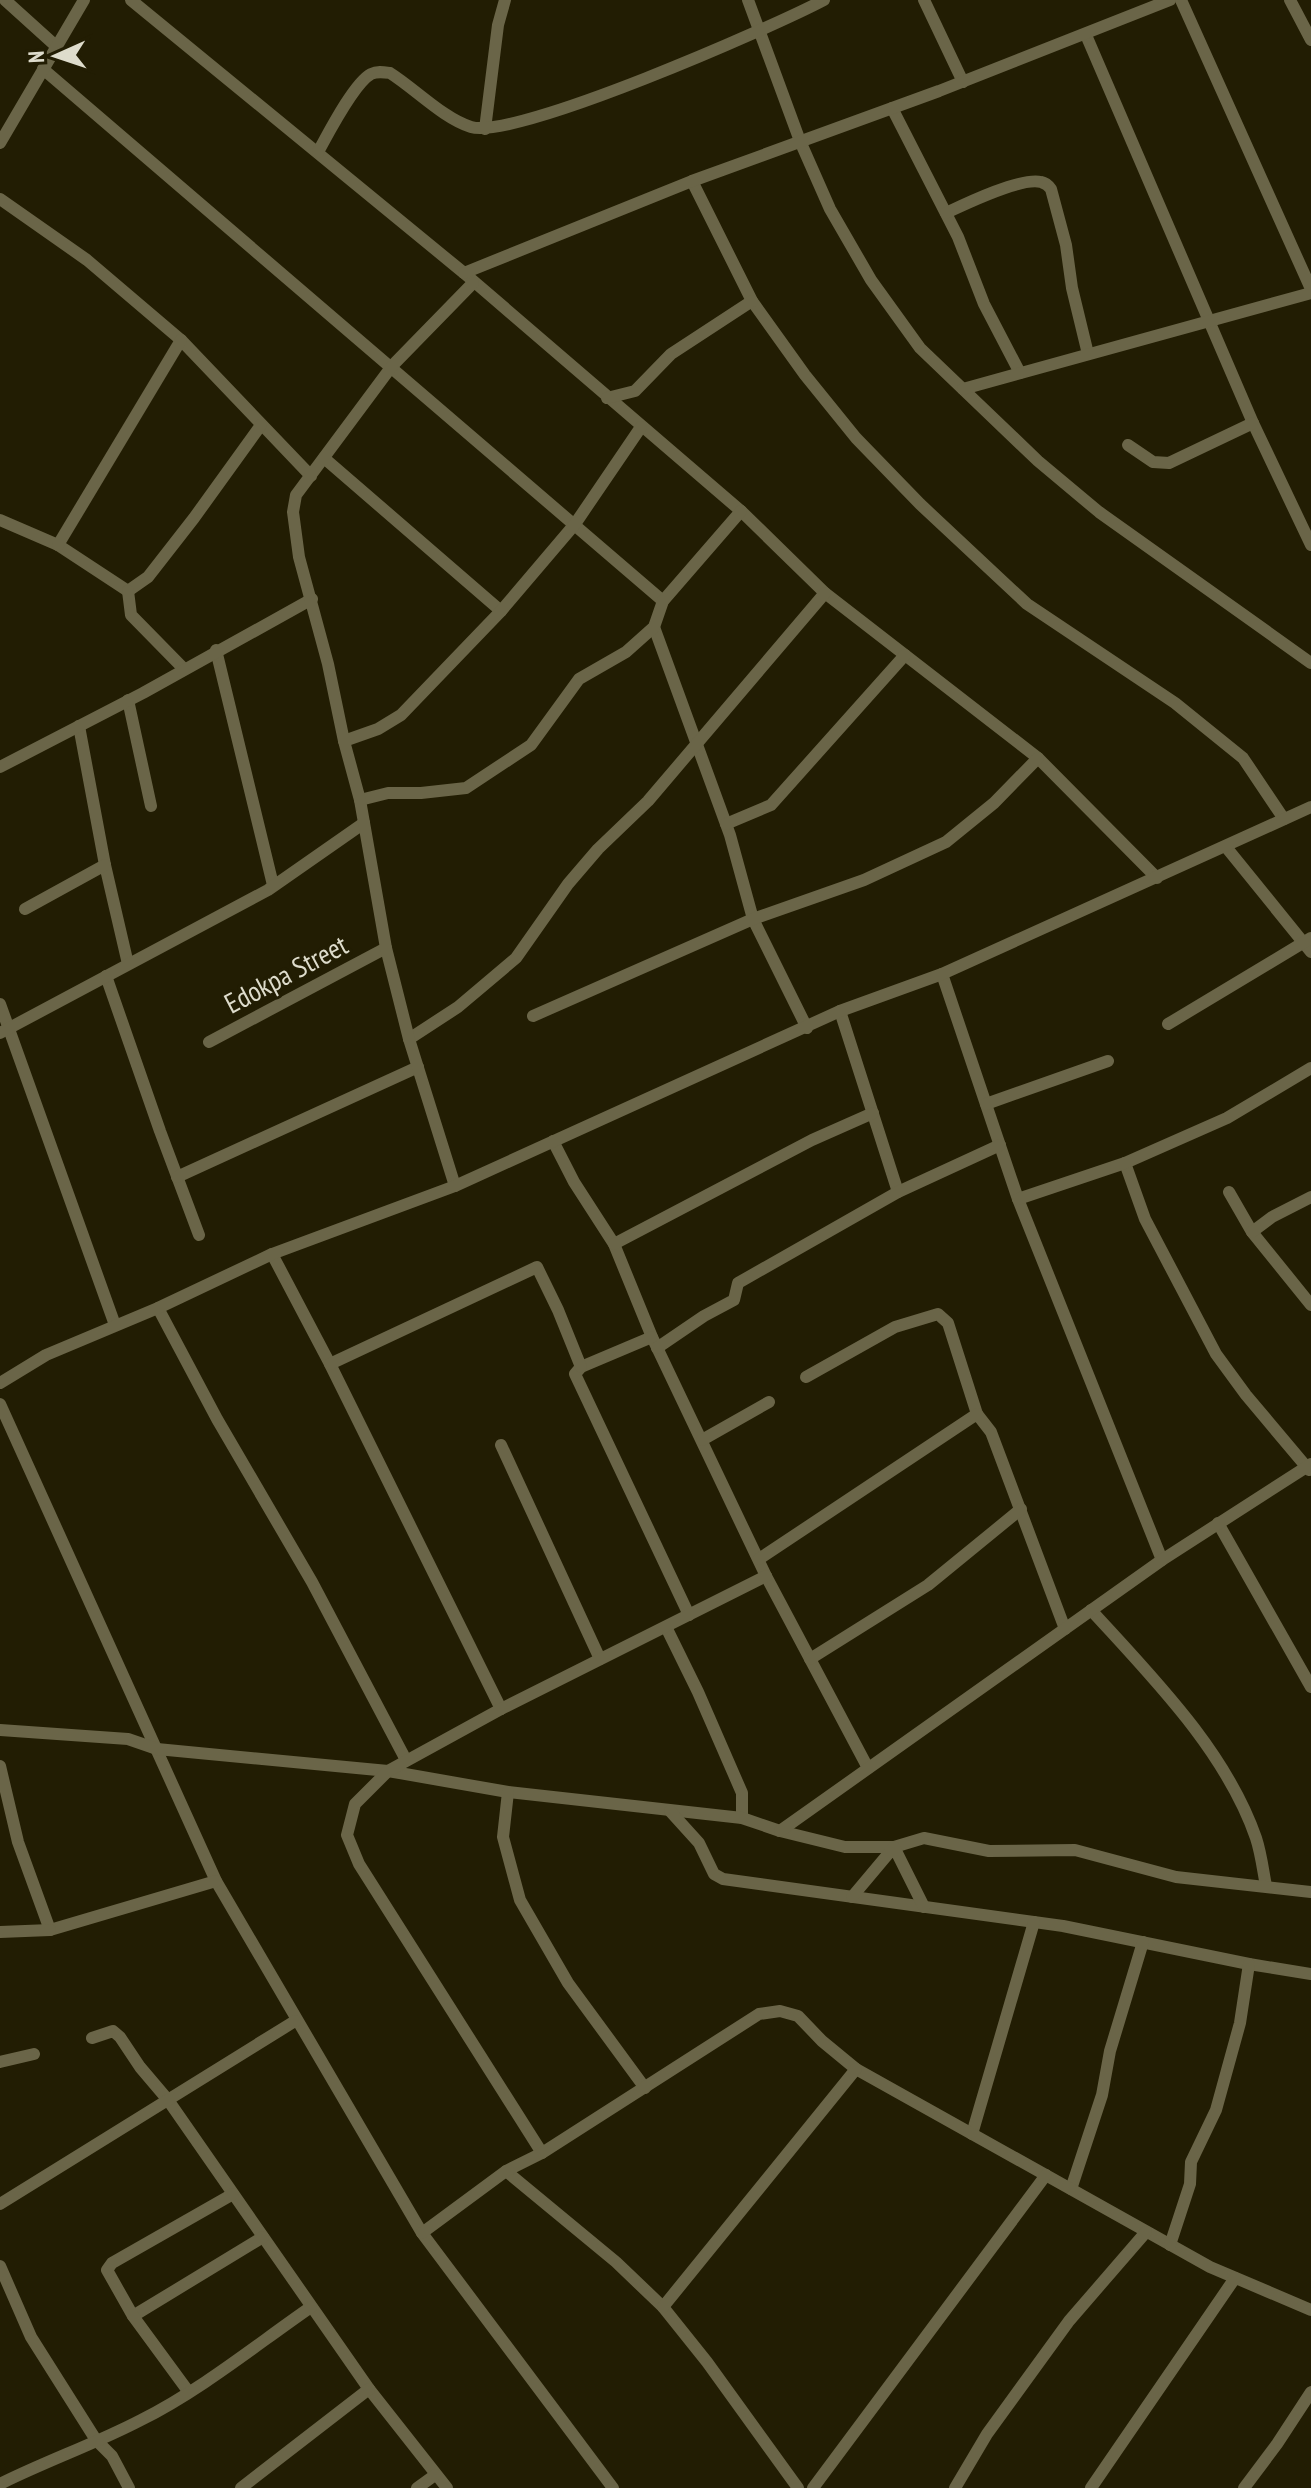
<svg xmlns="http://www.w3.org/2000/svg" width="1311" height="2488" font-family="'PT Sans Narrow',sans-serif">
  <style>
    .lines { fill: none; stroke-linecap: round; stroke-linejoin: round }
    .minor { stroke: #6a6548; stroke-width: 12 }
    .labels { text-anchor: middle; stroke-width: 6; stroke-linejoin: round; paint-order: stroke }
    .street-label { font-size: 28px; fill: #dedccc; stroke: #221d03 }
  </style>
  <rect width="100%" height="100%" fill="#221d03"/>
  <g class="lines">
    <g class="minor">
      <path d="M5,0L57,47"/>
      <path d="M131,0L464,273L741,511L825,593L1038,758L1157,878"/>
      <path d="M748,0L800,141L830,209L871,280L920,348L1038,461L1099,512L1311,663"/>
      <path d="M924,0L963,82"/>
      <path d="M1181,0L1311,289"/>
      <path d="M1290,0L1311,40"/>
      <path d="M1086,35L1253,423L1311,545"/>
      <path d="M43,69L663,601"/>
      <path d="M892,108L958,237L984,304L1020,373"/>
      <path d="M485,129L498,25L505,0"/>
      <path d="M0,143L84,0"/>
      <path d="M318,152C328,134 354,83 371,74C377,71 383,72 390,73C414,88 444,119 471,127C516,140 773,27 824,0"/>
      <path d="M692,181L752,301L805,375L856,438L920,504L1027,604L1175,703L1243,758L1284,819"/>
      <path d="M0,199L87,260L181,340L311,476"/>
      <path d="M946,213C965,204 1021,177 1041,182C1046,183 1048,185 1051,189L1066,245L1072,288L1088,354"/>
      <path d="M464,273L692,181L939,91L1170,0"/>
      <path d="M963,389L1311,293"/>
      <path d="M607,398L635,391L671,354L752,301"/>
      <path d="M1128,445L1153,462L1169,463L1253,423"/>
      <path d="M324,458L501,611"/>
      <path d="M0,520L58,545L128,591"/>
      <path d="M58,545L181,340"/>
      <path d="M128,591L148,577L194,518L261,425"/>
      <path d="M128,591L131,615L184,669"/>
      <path d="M654,627L730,835L753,919L807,1028"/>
      <path d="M216,650L273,885"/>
      <path d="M128,700L151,806"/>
      <path d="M79,726L105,865L128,964"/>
      <path d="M344,741L378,729L401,715L501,611L575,524L641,427"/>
      <path d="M0,767L143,693L312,599"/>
      <path d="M360,800L388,793H421L466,788L531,745L579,679L626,652L654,627L663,601L741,511"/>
      <path d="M726,824L771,805L905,655"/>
      <path d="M1226,847L1311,952"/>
      <path d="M25,909L105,865"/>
      <path d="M942,974L1018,1199L1162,1560"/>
      <path d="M106,976L160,1131L199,1235"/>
      <path d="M0,1004L115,1325"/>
      <path d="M840,1011L898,1192"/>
      <path d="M533,1016L753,919L864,880L946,842L994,803L1038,758"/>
      <path d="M1168,1024L1311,938"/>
      <path d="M0,1033L268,890L364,823"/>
      <path d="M409,1039L458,1007L516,958L568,884L598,849L648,801L825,593"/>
      <path d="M209,1042L386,948"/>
      <path d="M986,1104L1108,1061"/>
      <path d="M553,1141L574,1182L614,1244L652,1337L766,1576L868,1768"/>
      <path d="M1125,1163L1145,1219L1216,1354L1246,1395L1309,1470"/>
      <path d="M177,1177L418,1067"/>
      <path d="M455,1186L409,1039L386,948L360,800L344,741L328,664L299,557L293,512L296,495L392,366L473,283"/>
      <path d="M1229,1192L1252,1232L1311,1305"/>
      <path d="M1018,1199L1125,1163L1227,1118L1311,1068"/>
      <path d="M1252,1232L1272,1217L1311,1197"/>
      <path d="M614,1244L812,1140L873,1113"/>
      <path d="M272,1254L330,1364L501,1709"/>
      <path d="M158,1308L217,1419L312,1582L406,1760"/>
      <path d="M652,1337L581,1367L575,1374L689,1615"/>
      <path d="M657,1348L704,1316L734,1300L738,1283L898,1192L1000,1145"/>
      <path d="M330,1364L537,1267L558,1310L581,1367"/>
      <path d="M806,1377L895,1327L938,1314L948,1323L977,1414"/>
      <path d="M0,1383L46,1355L158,1308L272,1254L455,1186L840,1011L942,974L1311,807"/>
      <path d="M0,1404L216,1881L422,2233L613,2488"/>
      <path d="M702,1440L769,1402"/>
      <path d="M501,1445L600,1659"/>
      <path d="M1218,1523L1311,1687"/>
      <path d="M759,1559L977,1414L991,1432L1065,1629"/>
      <path d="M1091,1610C1152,1677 1226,1751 1256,1838C1261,1853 1263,1870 1266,1886"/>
      <path d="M666,1627L698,1692L742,1793V1818"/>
      <path d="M810,1659L928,1585L1021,1509"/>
      <path d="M0,1730L128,1739L157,1749L388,1771L508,1792L742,1818L780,1831L845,1847H894L924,1838L989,1851L1075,1850L1176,1877L1311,1892"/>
      <path d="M0,1766L18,1842L50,1930L216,1881"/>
      <path d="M508,1792L503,1837L520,1900L568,1983L645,2088"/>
      <path d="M670,1811L699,1843L714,1874L723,1879L1063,1926L1249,1964L1311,1974"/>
      <path d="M780,1831L1162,1560L1311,1464"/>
      <path d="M852,1897L894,1847L924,1907"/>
      <path d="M0,1932L50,1930"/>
      <path d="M92,2038L113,2031L120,2037L140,2067L168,2100L369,2389L447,2488"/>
      <path d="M0,2062L34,2054"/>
      <path d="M972,2134L1034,1922"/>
      <path d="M542,2153L359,1864L347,1835L355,1804L388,1771L501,1709L766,1576"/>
      <path d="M506,2171L616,2262L663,2307L707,2362L798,2488"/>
      <path d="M1071,2189L1102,2095L1110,2051L1143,1942"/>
      <path d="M0,2204L295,2021"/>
      <path d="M422,2233L506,2171L542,2153L759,2014L780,2011L798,2016L822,2041L856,2069L1210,2267L1311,2310"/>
      <path d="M1170,2245L1190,2184L1191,2162L1216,2110L1240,2023L1249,1964"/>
      <path d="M0,2266L31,2337L96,2440L112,2456L129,2488"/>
      <path d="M663,2307L856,2069"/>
      <path d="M133,2316L263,2237"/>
      <path d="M188,2391L133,2316L107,2270L112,2263L233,2194"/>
      <path d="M0,2484C46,2461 95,2444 141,2420C201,2390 256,2345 311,2307"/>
      <path d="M241,2488L369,2389"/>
      <path d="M417,2488L435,2475"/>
      <path d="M813,2488L1046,2175"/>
      <path d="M955,2488L987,2434L1069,2321L1146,2232"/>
      <path d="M1091,2488L1235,2278"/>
      <path d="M1244,2488L1277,2444L1311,2392"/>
    </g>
  </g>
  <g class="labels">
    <g class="street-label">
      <text transform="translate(286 974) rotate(-28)" y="10">Edokpa Street</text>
    </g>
  </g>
  <g transform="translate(56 56) rotate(267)" stroke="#221d03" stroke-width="6" paint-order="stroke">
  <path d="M0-6L14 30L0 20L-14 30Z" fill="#dedccc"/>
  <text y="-12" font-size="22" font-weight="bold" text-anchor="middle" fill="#dedccc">N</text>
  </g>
</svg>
